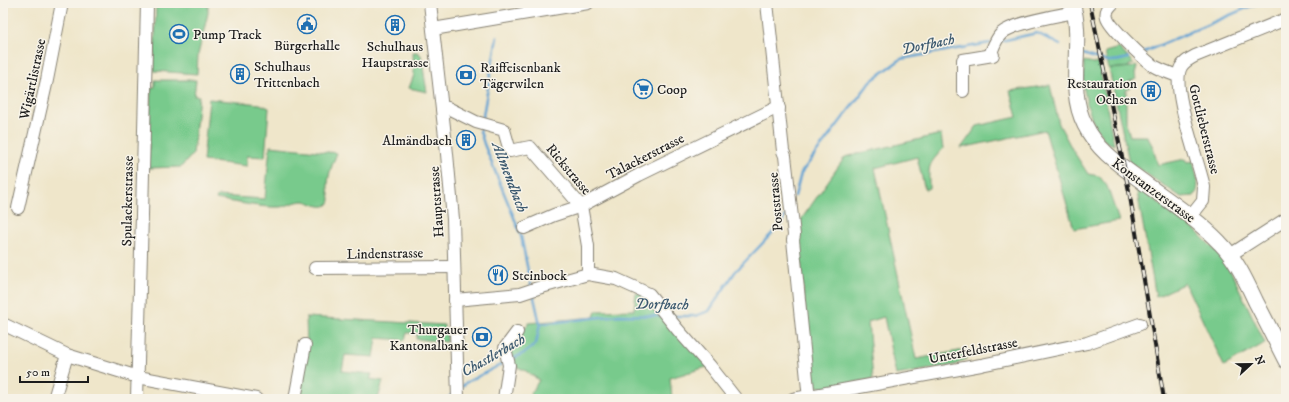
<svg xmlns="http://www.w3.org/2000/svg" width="1289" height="402" font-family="'IM FELL DW Pica',serif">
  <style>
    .green { fill: #78ca8c; stroke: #4a7354 }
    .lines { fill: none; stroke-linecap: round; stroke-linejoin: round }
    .stream { stroke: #5fa2d3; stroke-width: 2.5 }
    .minor-casing { stroke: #868173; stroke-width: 14 }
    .major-casing { stroke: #868173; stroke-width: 17 }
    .minor { stroke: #fff; stroke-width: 12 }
    .major { stroke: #fff; stroke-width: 15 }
    .rail-casing { stroke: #1c1c1c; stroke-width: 4 }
    .rail { stroke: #f7f3e8; stroke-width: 2.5; stroke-dasharray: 8; stroke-linecap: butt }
    .labels { text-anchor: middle; stroke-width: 3; stroke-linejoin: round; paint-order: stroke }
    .poi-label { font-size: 14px; fill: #1c1c1c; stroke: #f7f3e8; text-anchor: start }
    .street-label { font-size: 14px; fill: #1c1c1c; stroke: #f7f3e8 }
    .water-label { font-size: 15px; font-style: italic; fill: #3a586e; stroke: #f7f3e8 }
  </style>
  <rect width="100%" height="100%" fill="#f7f3e8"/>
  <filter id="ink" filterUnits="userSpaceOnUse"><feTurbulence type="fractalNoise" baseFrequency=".025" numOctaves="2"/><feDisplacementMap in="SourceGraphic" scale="8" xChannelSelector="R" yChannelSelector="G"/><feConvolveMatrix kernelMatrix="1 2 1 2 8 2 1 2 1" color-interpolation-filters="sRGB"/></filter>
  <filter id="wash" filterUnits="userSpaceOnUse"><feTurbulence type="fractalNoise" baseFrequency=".012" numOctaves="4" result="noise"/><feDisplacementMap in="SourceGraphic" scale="16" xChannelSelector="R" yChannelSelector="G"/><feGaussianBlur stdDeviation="0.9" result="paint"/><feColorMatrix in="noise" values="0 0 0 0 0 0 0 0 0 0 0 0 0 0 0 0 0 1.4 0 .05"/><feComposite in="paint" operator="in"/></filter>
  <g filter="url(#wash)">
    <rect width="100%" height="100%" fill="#efe6ca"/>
    <g class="green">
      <path d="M159,3H208V13L198,55L197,74L154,71L156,4Z"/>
      <path d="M1119,48L1134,64L1129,65V67L1109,69L1105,52Z"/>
      <path d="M413,52H417L421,55L427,92L409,88L414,75Z"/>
      <path d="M1084,61L1099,64L1114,145L1106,142L1095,127L1087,105L1083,84Z"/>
      <path d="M1136,65L1137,66L1135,74L1136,79L1128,82L1130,88L1126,90V123L1130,136H1147L1152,145L1158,165L1185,159L1187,162L1193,161C1195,172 1202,187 1194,196L1181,197L1129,162L1109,69L1133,67Z"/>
      <path d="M155,80H196L194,96H199L193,154L181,167L148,168L151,88L155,87Z"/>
      <path d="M1050,85L1059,124L1072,149L1088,174L1099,176L1107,186L1119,221L1074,229L1045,130L961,148L977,126L1017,117L1010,91Z"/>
      <path d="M209,99L260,104L269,108L265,157L247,156V166L203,161Z"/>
      <path d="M941,134L943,149C927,166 929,165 929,188L925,190L917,157L875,168L916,359L964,350L966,359L955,365L896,375L884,317L868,322L873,379L824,388L811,385L798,224L845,157Z"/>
      <path d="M270,146L337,153C333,163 328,174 328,185C327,191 332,198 329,203C324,211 311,202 304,201C295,201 288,206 280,207C262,208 235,202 216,199L217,196L265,199Z"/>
      <path d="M1136,186L1195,230L1226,261L1265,343L1224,366L1185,283L1156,297Z"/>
      <path d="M636,293L649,294L710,366L670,378L672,399H528L539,380L526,371L513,365L510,349L529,323L594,317L596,311L634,310Z"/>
      <path d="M306,317L444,325V332H447V342L416,339L417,333H407L405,340L377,338L374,357L345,355L342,371L372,374L370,379L383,381L378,399H299L307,346Z"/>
    </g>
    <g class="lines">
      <g class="stream">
        <path d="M1001,41L1037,33L1060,45"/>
        <path d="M1144,52L1258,3"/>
        <path d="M1083,54C1101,60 1109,64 1128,58"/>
        <path d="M482,121L497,37"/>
        <path d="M481,128L480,131L484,144L517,225L521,236L531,286"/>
        <path d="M795,196L801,173L871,81L901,59L990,43"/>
        <path d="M672,316H695L709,311L735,272L781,224L785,216"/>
        <path d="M540,324L620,315L661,316"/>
        <path d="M512,359L526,352L536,344L540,324L533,293"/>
        <path d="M461,387L467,382L504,363"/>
        <path d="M447,399L454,393"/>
      </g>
    </g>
  </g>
  <g filter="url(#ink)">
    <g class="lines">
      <g class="minor-casing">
        <g id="minor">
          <path d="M430,3L447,154L453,219L458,399"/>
          <path d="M767,3L783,151L785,156L794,235L793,240L809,399"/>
          <path d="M1113,3C1109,7 1105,11 1107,17C1109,26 1143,58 1152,65C1160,70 1169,73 1178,76"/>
          <path d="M433,29L588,3"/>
          <path d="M990,55C993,48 996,38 1002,33C1013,23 1059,15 1075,12"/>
          <path d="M963,91V60L993,55"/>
          <path d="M442,108H448L476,122L504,130L510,151L530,147L581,206L588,246V274"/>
          <path d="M18,208L47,80L62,3"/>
          <path d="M1191,216L1203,201L1204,187C1199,162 1170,87 1181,67C1184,62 1189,59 1195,56L1286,19"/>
          <path d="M524,228L554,215L581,206L639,175L774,109L779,108"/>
          <path d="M1230,255L1286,219"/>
          <path d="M315,268L454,267"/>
          <path d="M455,300L520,294L538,288L588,274L616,279L649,294L678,330L710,366L736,399"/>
          <path d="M3,324L67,355L138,377L256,399"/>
          <path d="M54,399L67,355"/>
          <path d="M137,399L142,215L147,3"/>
          <path d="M295,399L305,345"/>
          <path d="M504,399L509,365L505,348L517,332"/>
          <path d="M793,399L981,365L1087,343L1140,324"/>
        </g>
      </g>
      <g class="major-casing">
        <path id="major" d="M1072,3C1085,43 1065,86 1085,125C1098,152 1123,167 1147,185C1172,203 1198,220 1220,243C1236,259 1246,281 1256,302C1266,321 1276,341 1286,361"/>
      </g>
      <use href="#minor" class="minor"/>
      <use href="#major" class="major"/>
      <g class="rail-casing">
        <path id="rail" d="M1090,3L1129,191L1164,399"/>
      </g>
      <use href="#rail" class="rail"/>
    </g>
  </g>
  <defs>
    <g id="civic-ring" transform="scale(1)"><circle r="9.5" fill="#f7f3e8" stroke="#1f6fb2" stroke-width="1.5"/><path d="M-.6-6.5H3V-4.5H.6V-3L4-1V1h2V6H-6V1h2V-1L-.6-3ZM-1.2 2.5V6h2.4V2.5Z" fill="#1f6fb2"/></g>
    <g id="building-ring" transform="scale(1)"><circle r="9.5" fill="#f7f3e8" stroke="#1f6fb2" stroke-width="1.5"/><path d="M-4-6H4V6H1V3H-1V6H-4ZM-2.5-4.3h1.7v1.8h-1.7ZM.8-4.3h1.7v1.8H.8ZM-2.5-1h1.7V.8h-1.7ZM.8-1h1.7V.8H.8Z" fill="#1f6fb2"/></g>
    <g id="stadium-ring" transform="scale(1)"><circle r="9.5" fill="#f7f3e8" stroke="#1f6fb2" stroke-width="1.5"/><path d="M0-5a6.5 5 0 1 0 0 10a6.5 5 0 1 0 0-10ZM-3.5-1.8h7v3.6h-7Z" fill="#1f6fb2"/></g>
    <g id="bank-ring" transform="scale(1)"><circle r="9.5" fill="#f7f3e8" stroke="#1f6fb2" stroke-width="1.5"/><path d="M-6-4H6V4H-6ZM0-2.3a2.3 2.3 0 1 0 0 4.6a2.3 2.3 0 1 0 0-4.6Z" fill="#1f6fb2"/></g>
    <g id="supermarket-ring" transform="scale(1)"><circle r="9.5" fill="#f7f3e8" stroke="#1f6fb2" stroke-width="1.5"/><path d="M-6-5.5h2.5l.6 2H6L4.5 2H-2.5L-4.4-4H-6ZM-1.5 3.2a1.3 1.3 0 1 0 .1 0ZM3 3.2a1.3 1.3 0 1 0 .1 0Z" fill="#1f6fb2"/></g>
    <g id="restaurant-ring" transform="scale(1)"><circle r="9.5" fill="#f7f3e8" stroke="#1f6fb2" stroke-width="1.5"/><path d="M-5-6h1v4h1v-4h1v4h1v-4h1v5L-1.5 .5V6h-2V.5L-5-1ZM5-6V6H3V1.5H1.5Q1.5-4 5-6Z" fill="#1f6fb2"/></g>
  </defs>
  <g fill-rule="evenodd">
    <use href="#civic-ring" x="307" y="24"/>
    <use href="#building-ring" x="395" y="25"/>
    <use href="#stadium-ring" x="179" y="34"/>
    <use href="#building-ring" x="240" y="74"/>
    <use href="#bank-ring" x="466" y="75"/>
    <use href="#supermarket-ring" x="643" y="89"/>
    <use href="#building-ring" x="1151" y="91"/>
    <use href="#building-ring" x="466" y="140"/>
    <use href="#restaurant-ring" x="498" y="275"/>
    <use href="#bank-ring" x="482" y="337"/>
  </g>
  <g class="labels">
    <g class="poi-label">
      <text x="193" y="39">Pump Track</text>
      <text x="307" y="50" text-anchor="middle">Bürgerhalle</text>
      <text x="395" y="51" text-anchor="middle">Schulhaus<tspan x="395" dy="16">Haupstrasse</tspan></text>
      <text x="254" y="71">Schulhaus<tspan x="254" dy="16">Trittenbach</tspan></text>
      <text x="480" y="72">Raiffeisenbank<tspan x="480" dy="16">Tägerwilen</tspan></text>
      <text x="1137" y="88" text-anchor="end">Restauration<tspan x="1137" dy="16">Ochsen</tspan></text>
      <text x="657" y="94">Coop</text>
      <text x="452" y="145" text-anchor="end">Almändbach</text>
      <text x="512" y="280">Steinbock</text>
      <text x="468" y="334" text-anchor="end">Thurgauer<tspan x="468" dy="16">Kantonalbank</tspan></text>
    </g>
    <g class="street-label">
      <text transform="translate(32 79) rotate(-78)" y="5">Wigärtlistrasse</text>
      <text transform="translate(1205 129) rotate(76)" y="5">Gottlieberstrasse</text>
      <text transform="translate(645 156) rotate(-27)" y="5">Talackerstrasse</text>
      <text transform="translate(569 169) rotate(50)" y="5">Rickstrasse</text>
      <text transform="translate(1154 190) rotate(36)" y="5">Konstanzerstrasse</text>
      <text transform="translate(127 201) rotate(-89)" y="5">Spulackerstrasse</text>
      <text transform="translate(436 202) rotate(-94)" y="5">Hauptstrasse</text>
      <text transform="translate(775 202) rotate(-95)" y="5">Poststrasse</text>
      <text transform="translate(385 253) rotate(-1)" y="5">Lindenstrasse</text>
      <text transform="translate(973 350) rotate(-11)" y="5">Unterfeldstrasse</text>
    </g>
    <g class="water-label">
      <text transform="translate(928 44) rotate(-12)" y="5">Dorfbach</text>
      <text transform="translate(510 177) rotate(69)" y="5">Allmendbach</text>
      <text transform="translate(662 304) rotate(1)" y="5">Dorfbach</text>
      <text transform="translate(493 355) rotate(-30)" y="5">Chastlerbach</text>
    </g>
  </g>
  <rect width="1289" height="402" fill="none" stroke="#f7f3e8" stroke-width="16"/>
  <g transform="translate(1251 364) rotate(68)" stroke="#f7f3e8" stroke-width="3" paint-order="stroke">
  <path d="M0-3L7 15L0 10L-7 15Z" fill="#1c1c1c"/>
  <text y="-6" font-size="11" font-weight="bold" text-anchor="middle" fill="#1c1c1c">N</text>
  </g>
  <path d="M20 376v6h68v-6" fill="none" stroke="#1c1c1c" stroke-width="2"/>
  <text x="26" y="376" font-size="12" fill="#1c1c1c" stroke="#f7f3e8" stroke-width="3" paint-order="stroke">50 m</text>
</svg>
